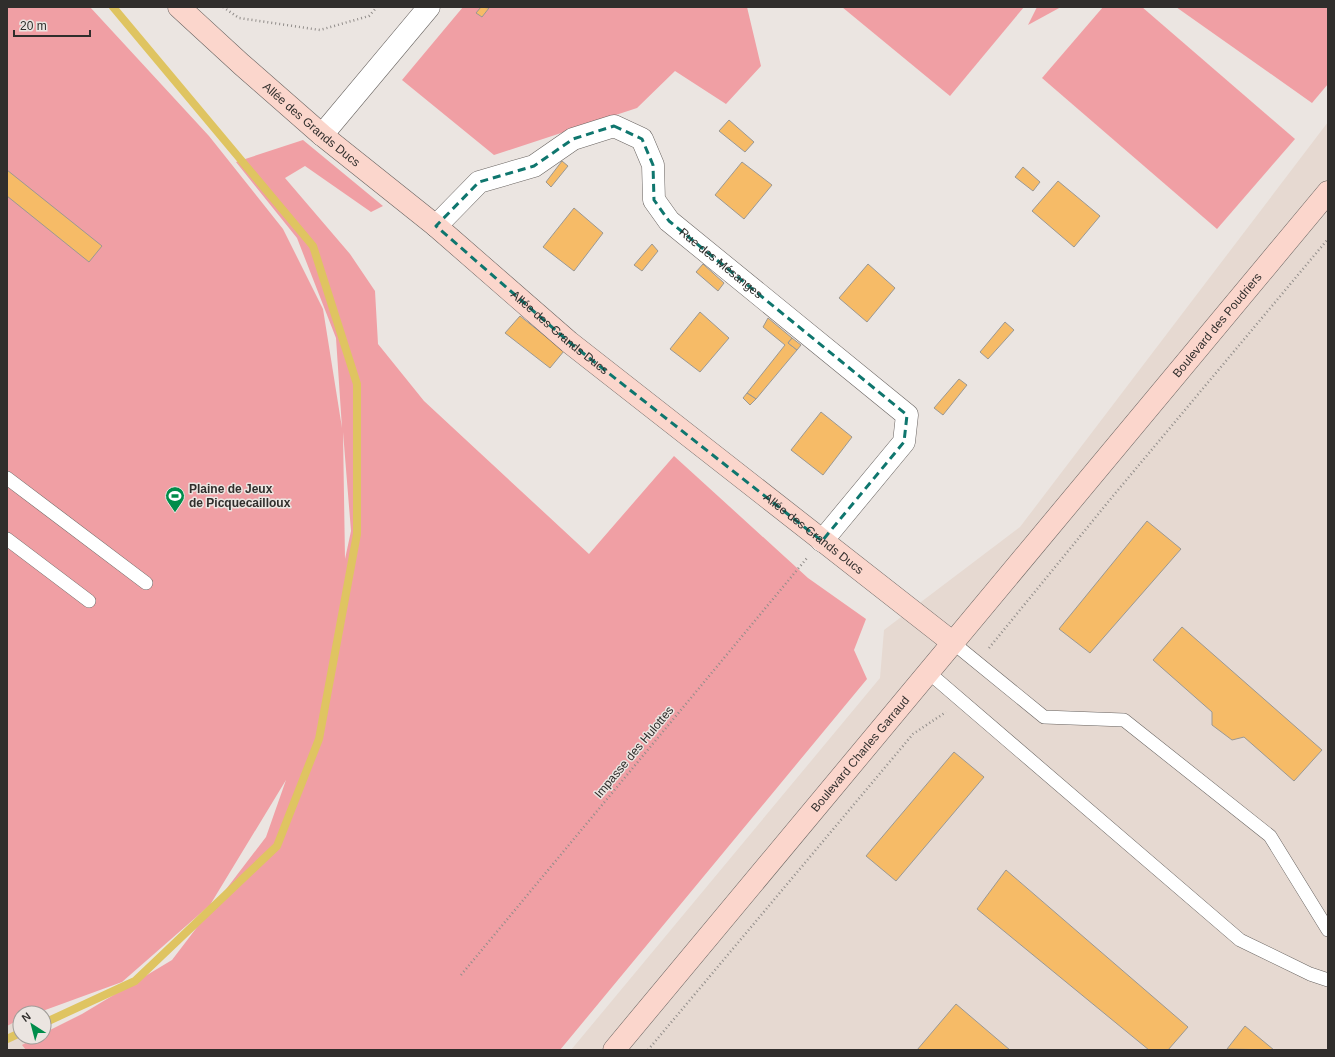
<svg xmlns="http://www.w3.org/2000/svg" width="1335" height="1057" font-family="Helvetica,sans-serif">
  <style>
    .built { fill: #e6d9d1 }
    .green { fill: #f09fa4; fill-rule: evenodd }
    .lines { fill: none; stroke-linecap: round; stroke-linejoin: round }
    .stream { stroke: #dfc461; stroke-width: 8 }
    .building { fill: #f6bb67; stroke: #9b9893 }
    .lane-casing { stroke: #686360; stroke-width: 14 }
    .street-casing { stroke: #686360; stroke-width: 23 }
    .secondary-casing { stroke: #686360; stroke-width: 23 }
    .path { stroke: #908c89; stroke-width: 2.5; stroke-dasharray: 1 3; stroke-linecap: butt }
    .lane { stroke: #fff; stroke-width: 13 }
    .street { stroke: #fff; stroke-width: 22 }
    .secondary { stroke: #fbd6cc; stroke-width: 22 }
    .marked { fill: none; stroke: #0f766e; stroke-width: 3; stroke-dasharray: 8 5; stroke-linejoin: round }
    .labels { text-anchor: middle; stroke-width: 3; stroke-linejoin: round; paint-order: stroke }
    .street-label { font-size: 12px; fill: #302e2c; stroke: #ebe5e1 }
    .poi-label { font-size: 12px; font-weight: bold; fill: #302e2c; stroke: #ebe5e1; text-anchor: start }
  </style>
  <rect width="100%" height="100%" fill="#ebe5e1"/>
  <g class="built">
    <path d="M1328,122V1050H571L880,678L884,630L1020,527Z"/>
    <path d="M12,1022L20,1029V1037H28L43,1050H7V1026Z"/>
  </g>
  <g class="green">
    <path d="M7,7H90L209,136L283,229L323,309L342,428L336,338L297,238L236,162L303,140L383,206L371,212L305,166L285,178L350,254L375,291L378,344L424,401L589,554L674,456L808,578L866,619L854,650L867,679L560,1050H26L22,1045L37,1037H44V1033L82,1014L172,960L266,837L286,780L210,905L122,982L37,1013H20V1019L7,1026ZM343,432L351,531L345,559L343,433Z"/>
    <path d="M463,7H747L761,66L726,104L675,71L637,108L494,155L402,80Z"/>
    <path d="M842,7H1024L950,96Z"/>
    <path d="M1037,7H1061L1028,25Z"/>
    <path d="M1103,7H1142L1295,139L1217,229L1042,78Z"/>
    <path d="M1176,7H1328V84L1312,103Z"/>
  </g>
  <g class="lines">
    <g class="stream">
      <path d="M44,1023L135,981L277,846L319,739L357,534V384L313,246L113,7"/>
      <path d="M7,1039L20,1033"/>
    </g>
  </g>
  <g class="building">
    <path d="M481,7L489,8L482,17L476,13Z"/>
    <path d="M729,120L754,142L745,152L719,131Z"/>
    <path d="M562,161L568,166L551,187L546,182Z"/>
    <path d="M742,162L772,185L744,219L715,195Z"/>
    <path d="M1023,167L1040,182L1033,191L1015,177Z"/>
    <path d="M7,170L102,246L89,262L7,196Z"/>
    <path d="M1058,181L1100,216L1074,247L1032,211Z"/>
    <path d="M574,208L603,233L574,271L543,247Z"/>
    <path d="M652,244L658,251L642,271L634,265Z"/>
    <path d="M703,264L724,283L718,291L696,272Z"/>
    <path d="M868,264L895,288L867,322L839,298Z"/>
    <path d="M700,312L729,338L700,372L670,349Z"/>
    <path d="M520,316L564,351L550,368L505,333Z"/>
    <path d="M768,318L792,338L788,343L797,350L756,399L747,393L785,345L763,327Z"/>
    <path d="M1005,322L1014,330L988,359L980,352Z"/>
    <path d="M792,338L801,345L797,350L788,343Z"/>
    <path d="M959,379L967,385L943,415L934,408Z"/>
    <path d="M747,393L756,399L750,405L743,398Z"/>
    <path d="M821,412L852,437L823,475L791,450Z"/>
    <path d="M1147,521L1181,549L1090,653L1059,629Z"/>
    <path d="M1182,627L1322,750L1294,781L1244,737L1232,740L1212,725V712L1153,660Z"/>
    <path d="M954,752L984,777L896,881L866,856Z"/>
    <path d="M1006,870L1188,1027L1168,1050H1149L977,909Z"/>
    <path d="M956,1004L1010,1050H917Z"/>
    <path d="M1245,1026L1274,1050L1227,1049Z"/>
  </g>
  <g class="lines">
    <g class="lane-casing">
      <g id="lane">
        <path d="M7,478L146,583"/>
        <path d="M7,539L89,601"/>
        <path d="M952,642L1044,717L1124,720L1270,836L1328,930"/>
        <path d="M928,672L1240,940L1310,974L1328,980"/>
      </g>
    </g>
    <g class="street-casing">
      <g id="street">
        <path d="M322,135L429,7"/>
        <path id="s1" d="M436,226L479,182L534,166L573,139L614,126L642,139L653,165L654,200L669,221L907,415L904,442L822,541"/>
      </g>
    </g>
    <g class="secondary-casing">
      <g id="secondary">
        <path id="s2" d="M179,7L241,64L322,135L436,226L569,342L952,642"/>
        <path id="s3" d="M614,1050L1328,192"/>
      </g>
    </g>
    <g class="path">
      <path d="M223,7L239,18L320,30L369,16L377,7"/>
      <path d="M989,648L1113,496L1328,239"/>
      <path d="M461,975L807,558"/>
      <path d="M648,1050L913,734L946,712"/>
    </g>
    <use href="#lane" class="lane"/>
    <use href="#street" class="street"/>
    <use href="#secondary" class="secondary"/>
  </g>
  <path class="marked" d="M614,126L642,139L653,165L654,200L669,221L907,415L904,442L822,541L569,342L436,226L479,182L534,166L573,139Z"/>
  <defs>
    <g id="stadium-pin" transform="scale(1)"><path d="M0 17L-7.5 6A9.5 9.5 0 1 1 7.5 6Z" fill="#008d4b" stroke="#ebe5e1"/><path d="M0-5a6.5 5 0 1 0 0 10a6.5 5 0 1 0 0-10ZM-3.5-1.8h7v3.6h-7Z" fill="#fff"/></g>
  </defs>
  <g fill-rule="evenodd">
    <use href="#stadium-pin" x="175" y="496"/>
  </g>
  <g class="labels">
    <g class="street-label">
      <text dy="4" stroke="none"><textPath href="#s2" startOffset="177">Allée des Grands Ducs</textPath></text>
      <text dy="4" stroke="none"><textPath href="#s1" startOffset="396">Rue des Mésanges</textPath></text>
      <text dy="4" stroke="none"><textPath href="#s3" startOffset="943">Boulevard des Poudriers</textPath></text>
      <text dy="4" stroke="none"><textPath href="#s2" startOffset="501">Allée des Grands Ducs</textPath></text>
      <text dy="4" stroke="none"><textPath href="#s2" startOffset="825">Allée des Grands Ducs</textPath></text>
      <text transform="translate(634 752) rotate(-50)" y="4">Impasse des Hulottes</text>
      <text dy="4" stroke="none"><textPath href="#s3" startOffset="385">Boulevard Charles Garraud</textPath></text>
    </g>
    <g class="poi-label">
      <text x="189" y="493">Plaine de Jeux<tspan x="189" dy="14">de Picquecailloux</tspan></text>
    </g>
  </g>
  <rect width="1335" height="1057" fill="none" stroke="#302e2c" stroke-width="16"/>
  <g transform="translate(32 1025) rotate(324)"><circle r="19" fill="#ebe5e1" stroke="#a09c99"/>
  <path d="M0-3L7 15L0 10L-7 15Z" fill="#008d4b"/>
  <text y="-6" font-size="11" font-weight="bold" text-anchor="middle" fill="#302e2c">N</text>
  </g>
  <path d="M14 30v6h76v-6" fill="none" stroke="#302e2c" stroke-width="2"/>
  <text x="20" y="30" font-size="12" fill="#302e2c" stroke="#ebe5e1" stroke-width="3" paint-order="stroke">20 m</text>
</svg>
